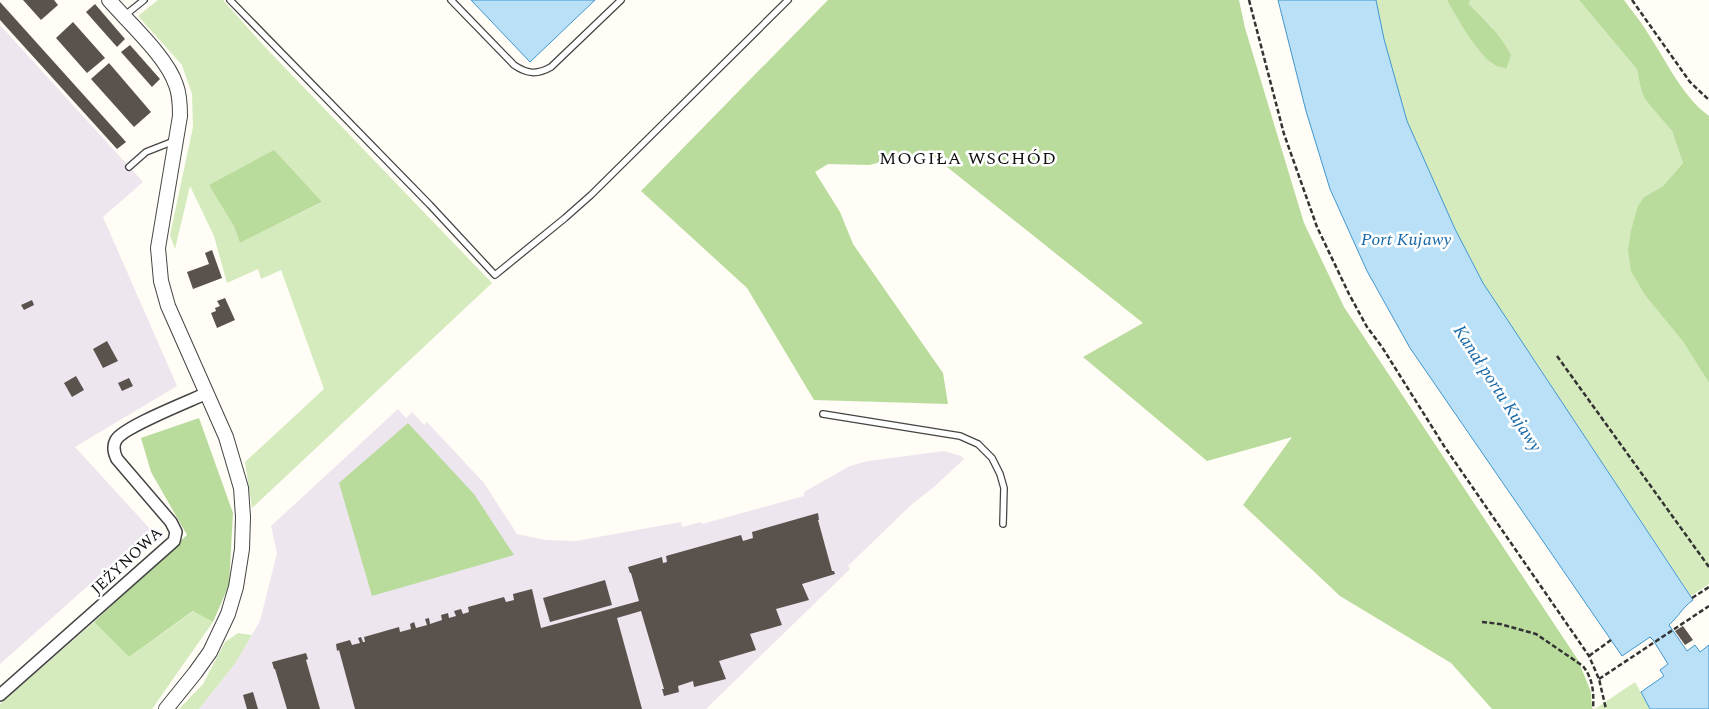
<svg xmlns="http://www.w3.org/2000/svg" width="1709" height="709" font-family="Spectral,serif">
  <style>
    .industrial { fill: #eee6ef }
    .green { fill: #d5ebbd; fill-rule: evenodd }
    .forest { fill: #b9dc9c }
    .water { fill: #b9e0f7; stroke: #3f96cf }
    .building { fill: #5a524d }
    .lines { fill: none; stroke-linecap: round; stroke-linejoin: round }
    .service-casing { stroke: #444; stroke-width: 8 }
    .minor-casing { stroke: #444; stroke-width: 14 }
    .tertiary-casing { stroke: #444; stroke-width: 16 }
    .path { stroke: #333; stroke-width: 2.5; stroke-dasharray: 5 2.5; stroke-linecap: butt }
    .service { stroke: #fff; stroke-width: 5.5 }
    .minor { stroke: #fff; stroke-width: 11 }
    .tertiary { stroke: #fff; stroke-width: 14 }
    .labels { text-anchor: middle; stroke-width: 5; stroke-linejoin: round; paint-order: stroke }
    .street-label { font-size: 16px; fill: #111; stroke: #fff }
    .neighbourhood-label { font-size: 18px; letter-spacing: 1px; fill: #111; stroke: #fff }
    .water-label { font-size: 18px; font-style: italic; fill: #1768a6; stroke: #fff }
  </style>
  <rect width="100%" height="100%" fill="#fffdf5"/>
  <g class="industrial">
    <path d="M0,25L143,182L103,217L177,386L75,447L151,530L0,664Z"/>
    <path d="M398,409L406,418L412,412L424,425L427,422L484,483L517,534L546,540L576,541L681,522L682,527L701,522L702,524L804,496V492L850,466L868,461L944,451L961,456L964,459L933,488L912,504L848,566L850,569L706,709H199L234,665L260,621L277,553L271,526Z"/>
  </g>
  <g class="green">
    <path d="M158,0H223L265,47L492,283L252,508L245,462L324,389L281,270L261,279L258,269L227,283L214,236L190,186L175,249L170,235L193,127L192,94L182,65L138,16ZM321,203L240,243V242L234,226Z"/>
    <path d="M1376,0H1447C1460,24 1475,44 1493,65L1492,27L1469,4L1470,0H1579L1638,69L1641,89L1672,131L1683,163L1663,186L1644,197L1639,206L1631,230L1682,340L1709,383V584L1691,596L1483,283L1455,229L1407,121L1384,39Z"/>
    <path d="M194,611L213,622L152,709H0V704L94,622L129,657Z"/>
    <path d="M238,633L252,635L234,665L199,709H179L203,684L225,642Z"/>
    <path d="M1635,682L1650,709H1595Z"/>
  </g>
  <g class="forest">
    <path d="M828,0H1239L1245,28L1304,223L1344,307L1578,660L1591,692L1592,709H1492L1451,663L1340,596L1243,505L1292,437L1207,461L1083,357L1143,323L927,151L869,165L828,164L815,172L840,212L853,244L943,373L948,404L814,400L747,288L641,191Z"/>
    <path d="M1447,0H1470L1469,4C1485,20 1500,34 1511,55L1506,69C1503,67 1498,67 1495,65C1480,58 1455,15 1447,0Z"/>
    <path d="M1579,0H1624C1632,11 1642,23 1649,35C1667,62 1682,96 1709,116V383L1682,340L1645,295L1631,271L1628,250L1631,230L1638,206L1644,197L1663,186L1683,163L1672,131L1645,99L1641,89L1637,69Z"/>
    <path d="M274,150L322,202L240,243L234,226L209,185Z"/>
    <path d="M199,418L233,513L229,585L213,622L193,611L129,657L94,622L187,535L151,472L141,438Z"/>
    <path d="M408,423L474,494L514,555L372,596L339,483Z"/>
  </g>
  <g class="water">
    <path d="M471,0H595L530,62Z"/>
    <path d="M1278,0H1376L1384,39L1407,121L1455,229L1483,283L1693,600C1682,608 1679,616 1669,625L1687,651L1695,645L1700,652L1709,645V709H1650L1641,692L1664,676L1660,670L1668,664L1653,640L1650,637L1622,656L1410,348L1367,271L1330,189L1306,111Z"/>
  </g>
  <g class="building">
    <path d="M23,0H54L58,5L41,20Z"/>
    <path d="M0,2L126,142L117,149L0,20Z"/>
    <path d="M95,4L125,39L117,47L86,12Z"/>
    <path d="M73,22L105,58L87,73L56,38Z"/>
    <path d="M130,45L160,79L152,87L121,52Z"/>
    <path d="M109,63L151,112L134,127L91,79Z"/>
    <path d="M212,250L222,278L193,289L187,272L209,264L205,253Z"/>
    <path d="M225,298L235,320L217,328L211,313L216,311L215,308L220,306L217,301Z"/>
    <path d="M32,300L34,305L24,310L21,305Z"/>
    <path d="M107,341L118,361L103,368L93,349Z"/>
    <path d="M76,376L84,390L72,397L64,383Z"/>
    <path d="M129,378L133,386L122,391L118,383Z"/>
    <path d="M818,513L819,520H818L832,571H834L835,574L802,584L809,600L776,609L782,625L750,634L756,650L719,661L726,679L694,687L693,681L678,686L679,692L664,696L662,689H664L641,611L617,618L642,709H355L339,650L337,651L336,644L350,640L352,645L360,643L358,638L361,637L363,642H365L364,637L399,627L400,632L411,629L410,624L414,622L416,628L427,625L425,619L429,618L430,624L442,620L441,615L448,613L449,618L456,616L454,611L461,609L463,614L469,612L468,607L504,597L506,602L514,600L513,594L532,589L541,628L639,601L631,573H630L628,567L662,557L663,563L667,562L666,556L741,535L743,541L753,538L752,532Z"/>
    <path d="M605,580L612,605L550,622L543,598Z"/>
    <path d="M1683,626L1693,640L1685,645L1675,631Z"/>
    <path d="M306,653L308,659L306,660L320,709H287L275,669H274L272,662Z"/>
    <path d="M253,692L258,709H247L243,695Z"/>
  </g>
  <g class="lines">
    <g class="service-casing">
      <g id="service">
        <path d="M230,0L430,205L495,275L565,218L591,195L788,0"/>
        <path d="M451,0L514,65C527,74 537,75 551,67L621,0"/>
        <path d="M124,16L144,0"/>
        <path d="M129,167L146,152L174,141"/>
        <path d="M823,414L960,436L978,444L992,458L1000,474L1004,488L1003,524"/>
      </g>
    </g>
    <g class="minor-casing">
      <path id="minor" d="M0,695L174,541L176,532L171,522L117,459C114,453 112,447 116,440C123,427 190,401 207,393"/>
    </g>
    <g class="tertiary-casing">
      <path id="tertiary" d="M109,0C129,23 167,57 176,85C180,95 180,106 180,116L158,248L161,281L168,306L226,437L241,488L243,517L242,549L236,587L228,614L210,652L195,673L166,709"/>
    </g>
    <g class="path">
      <path d="M1249,0L1284,134L1317,227L1349,294L1367,327L1382,347L1444,446L1589,656L1599,679L1606,709"/>
      <path d="M1632,0L1690,82L1709,100"/>
      <path d="M1557,356L1709,567"/>
      <path d="M1692,598L1709,587"/>
      <path d="M1482,622L1500,624L1536,634L1583,666C1593,679 1594,692 1593,709"/>
      <path d="M1589,656L1611,640"/>
      <path d="M1599,679L1709,606"/>
    </g>
    <use href="#service" class="service"/>
    <use href="#minor" class="minor"/>
    <use href="#tertiary" class="tertiary"/>
  </g>
  <g class="labels">
    <g class="street-label">
      <text transform="translate(126 560) rotate(-43)" y="6">JEŻYNOWA</text>
    </g>
    <g class="neighbourhood-label">
      <text x="968" y="164">MOGIŁA WSCHÓD</text>
    </g>
    <g class="water-label">
      <text x="1406" y="245">Port Kujawy</text>
      <text transform="translate(1498 388) rotate(57)" y="6">Kanał portu Kujawy</text>
    </g>
  </g>
</svg>
